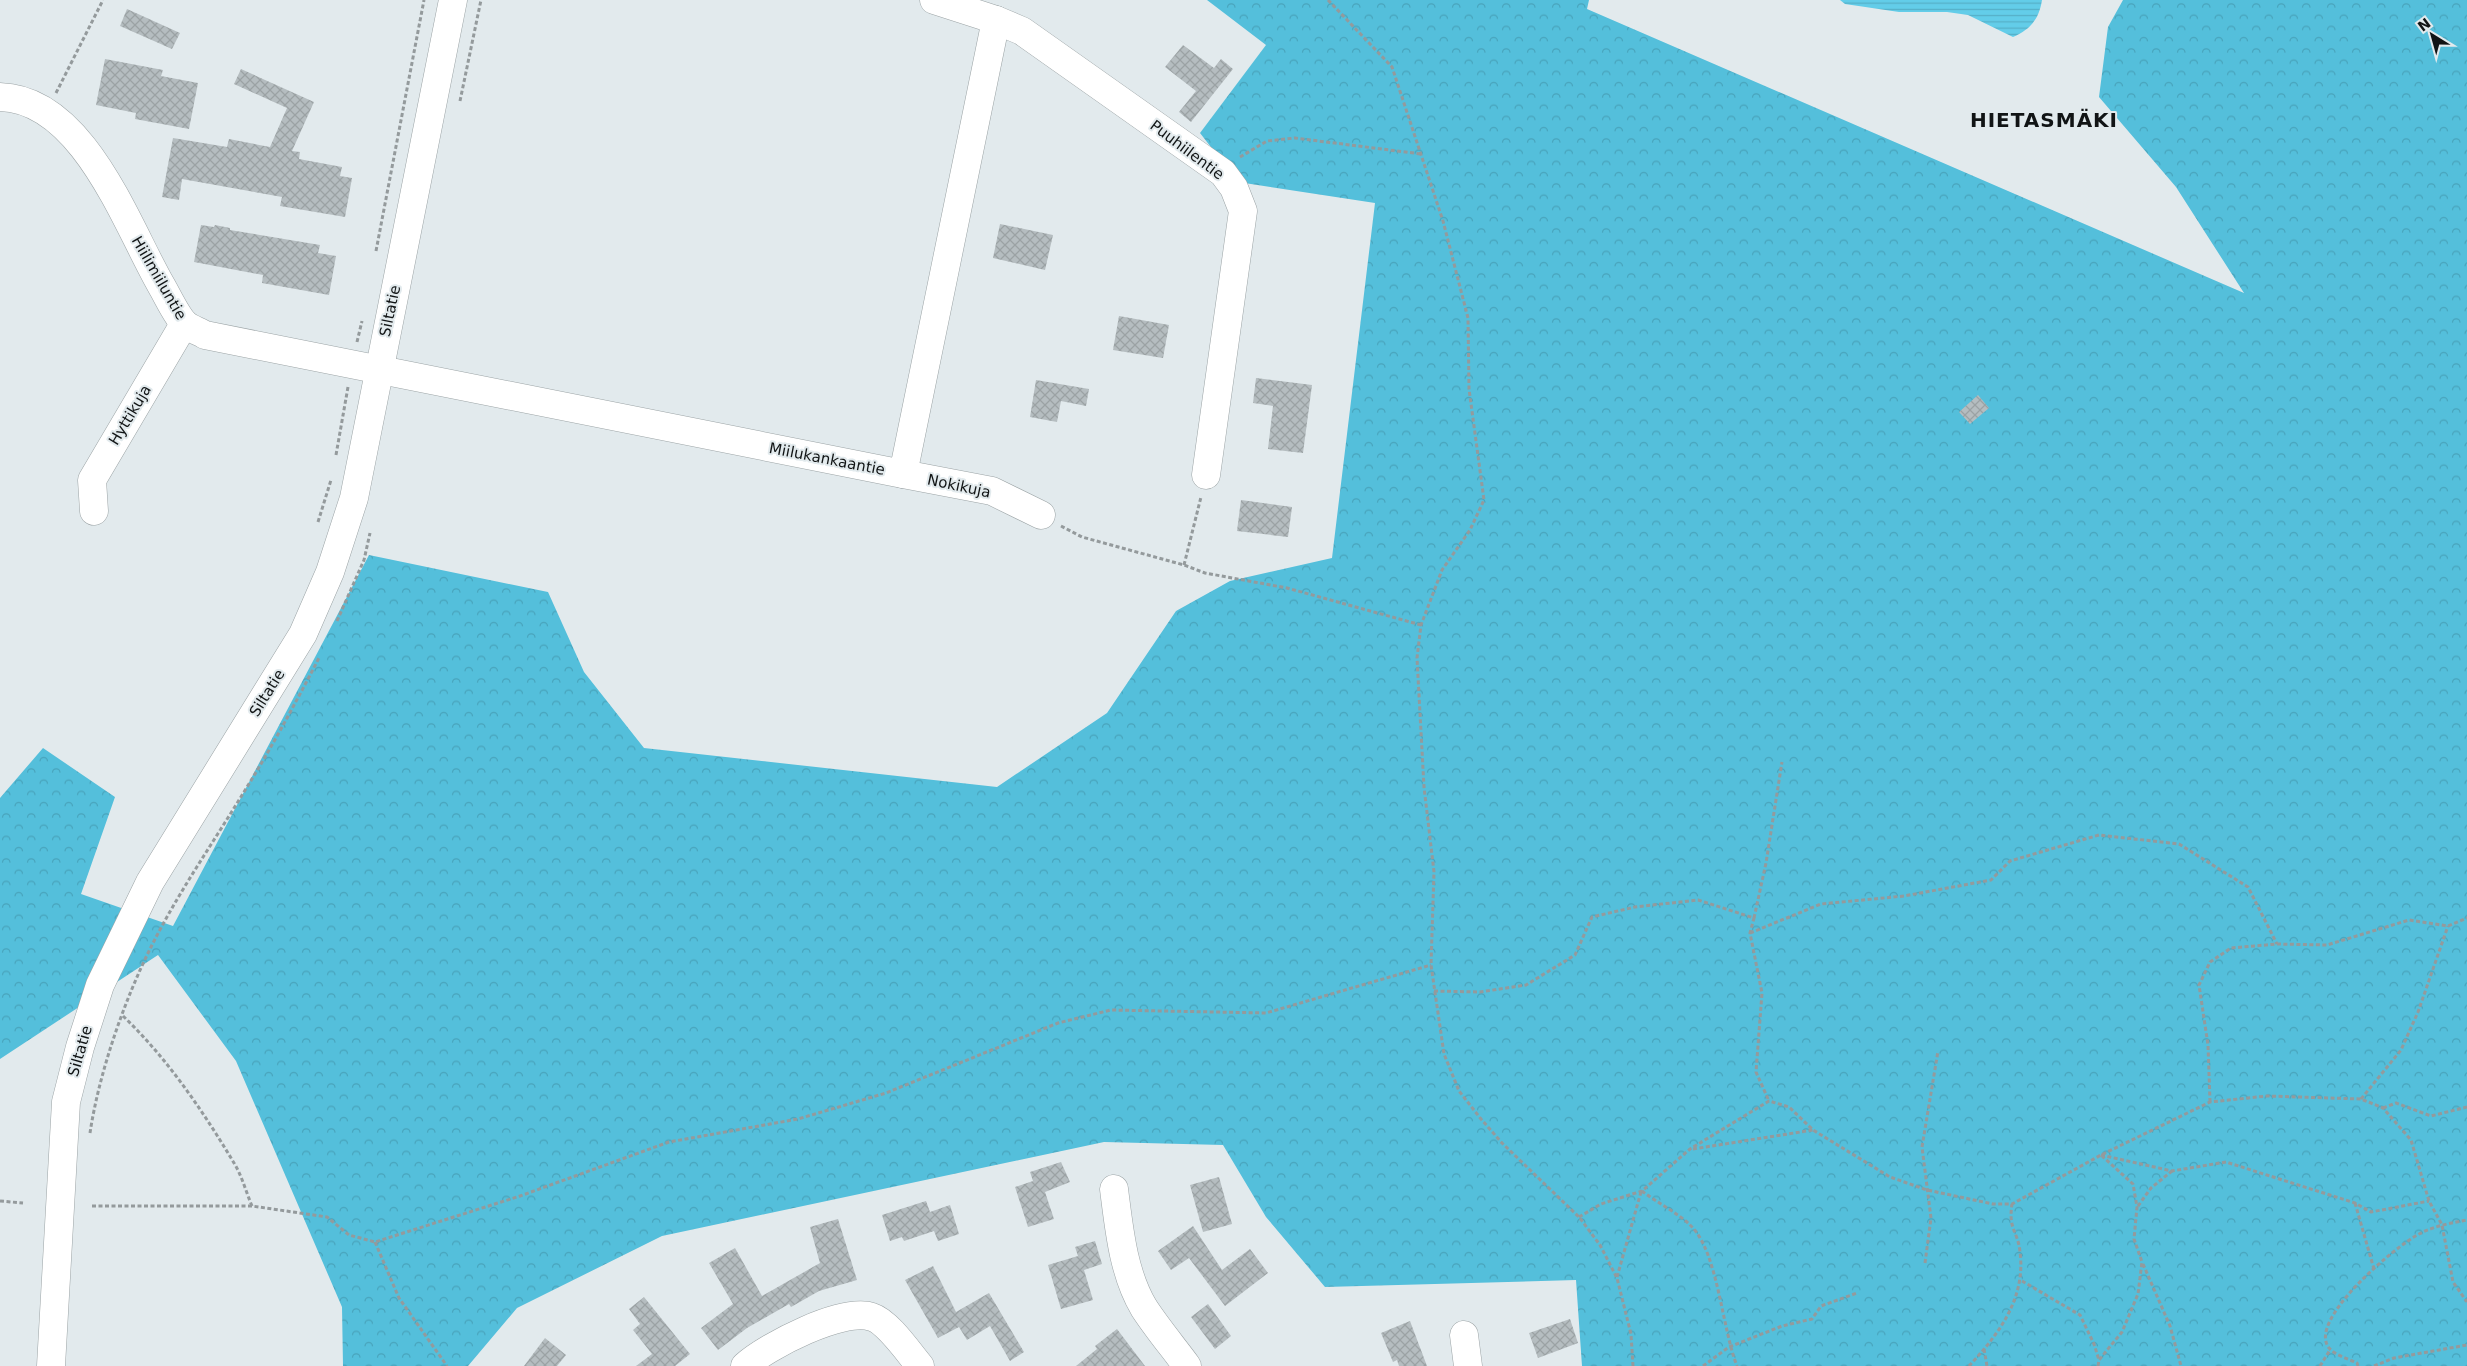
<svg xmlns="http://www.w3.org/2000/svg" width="2467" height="1366" font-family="'DejaVu Sans',sans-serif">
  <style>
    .forest { fill: url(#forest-crowns) }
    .water { fill: url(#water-rules) }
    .building { fill: url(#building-cross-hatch) }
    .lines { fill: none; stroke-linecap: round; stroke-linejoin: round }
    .minor-casing { stroke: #9ba3a5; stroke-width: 29 }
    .path { stroke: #949a9c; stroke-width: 3; stroke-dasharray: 4 2.5; stroke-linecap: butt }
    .minor { stroke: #fff; stroke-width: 28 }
    .labels { text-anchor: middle; stroke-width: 4; stroke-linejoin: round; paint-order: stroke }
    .street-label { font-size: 15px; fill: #111415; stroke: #e2eaed }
    .district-label { font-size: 20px; font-weight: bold; letter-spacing: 1px; fill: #111415; stroke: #e2eaed }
  </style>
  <defs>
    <pattern id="forest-crowns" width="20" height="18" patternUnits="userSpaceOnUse" patternTransform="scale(1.25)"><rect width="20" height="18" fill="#54bfdb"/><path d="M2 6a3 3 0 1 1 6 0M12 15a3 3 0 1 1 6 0" fill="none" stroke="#48a3bb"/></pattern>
    <pattern id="water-rules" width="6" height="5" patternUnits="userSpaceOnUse" patternTransform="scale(1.25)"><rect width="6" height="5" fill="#63cde9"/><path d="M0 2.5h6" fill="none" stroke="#55afc7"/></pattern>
    <pattern id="building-cross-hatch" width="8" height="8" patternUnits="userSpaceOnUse" patternTransform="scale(1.25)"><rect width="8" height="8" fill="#b5bdc0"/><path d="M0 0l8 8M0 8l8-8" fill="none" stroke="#9ba2a4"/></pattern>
  </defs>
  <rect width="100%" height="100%" fill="#e2eaed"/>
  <path class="forest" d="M1207,0H1589L1587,9L2244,293L2176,187L2099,97L2108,27L2123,0H2467V1366H1582L1576,1280L1325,1287L1266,1217L1223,1145L1104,1142L662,1236L517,1308L468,1366H343L342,1307L236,1061L158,955L0,1059V798L43,748L115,797L81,894L173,926L369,555L548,592L584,672L644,748L997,787L1107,713L1176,611L1230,581L1332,558L1375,203L1238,182L1200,133L1266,45Z"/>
  <path class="water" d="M1840,0H2042C2039,19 2031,29 2013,37L1968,15L1947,12H1899L1845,4Z"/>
  <g class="building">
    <path d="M127,9L180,33L172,49L120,26Z"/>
    <path d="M1183,45L1214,68L1221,59L1233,69L1191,122L1179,112L1196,91L1165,67Z"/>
    <path d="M105,59L163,70L161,76L198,83L189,129L135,119L136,113L96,105Z"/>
    <path d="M241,69L314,102L292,151L300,152L299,159L342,167L340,176L352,178L345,217L280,206L282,197L182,179L179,200L162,197L173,138L227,147L229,139L270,147L287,108L234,84Z"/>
    <path d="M1000,224L1053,235L1045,270L993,258Z"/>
    <path d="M201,225L214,227L215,225L230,228V230L320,245L318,253L336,256L329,295L262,283L263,275L194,262Z"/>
    <path d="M1119,316L1169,325L1163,358L1113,350Z"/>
    <path d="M1256,378L1312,385L1303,453L1268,449L1273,406L1253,403Z"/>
    <path d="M1036,380L1089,389L1086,406L1061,401L1057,422L1030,417Z"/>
    <path d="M1978,395L1989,408L1970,424L1959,412Z"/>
    <path d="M1241,500L1292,507L1288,537L1237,531Z"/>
    <path d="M1061,1162L1070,1182L1045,1192L1054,1219L1028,1227L1015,1187L1033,1181L1030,1172Z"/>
    <path d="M1219,1177L1232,1224L1203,1232L1190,1185Z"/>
    <path d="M926,1201L930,1212L950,1205L959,1234L938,1241L934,1231L904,1241L902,1237L890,1241L882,1215Z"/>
    <path d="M838,1219L857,1280L819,1291L791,1307L789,1304L747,1328L718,1350L701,1328L733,1304L709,1263L735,1248L762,1296L820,1263L810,1227Z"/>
    <path d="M1193,1226L1222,1270L1250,1249L1268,1273L1225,1306L1189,1258L1171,1270L1158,1251Z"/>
    <path d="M1095,1241L1102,1264L1084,1270L1093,1300L1061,1309L1048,1265L1078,1256L1075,1247Z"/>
    <path d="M933,1266L956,1312L989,1293L1024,1352L1010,1361L990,1326L967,1340L959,1327L938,1338L905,1280Z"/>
    <path d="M644,1297L690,1354L675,1366H636L652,1354L633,1330L640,1324L629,1309Z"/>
    <path d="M1208,1304L1231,1336L1215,1349L1191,1317Z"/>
    <path d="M1570,1319L1578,1343L1538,1358L1529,1333Z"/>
    <path d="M1410,1321L1427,1366H1399L1397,1360L1393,1362L1381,1333Z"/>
    <path d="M1117,1329L1145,1366H1076L1097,1349L1095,1346Z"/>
    <path d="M545,1338L566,1355L557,1366H524Z"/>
  </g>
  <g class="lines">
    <g class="minor-casing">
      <g id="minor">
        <path d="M996,20L1022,31L1223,173L1234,188L1243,211L1206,475"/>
        <path d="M0,97C83,99 126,224 161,285C167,295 177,317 185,324C190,329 199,331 205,335L903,474L996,20L934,0"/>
        <path d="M903,474L992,491L1041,515"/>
        <path d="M94,511L92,480L184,324"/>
        <path d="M1114,1189C1119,1228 1123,1273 1144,1308C1157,1328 1173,1347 1187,1366"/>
        <path d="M1464,1335L1468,1366"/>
        <path d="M51,1366L66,1102L80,1047L100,985L150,882L303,634L330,572L354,498L453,0"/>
        <path d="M745,1366C767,1346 843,1307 872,1317C888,1322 909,1353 920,1366"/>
      </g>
    </g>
    <g class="path">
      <path d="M1328,0L1392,67L1443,221L1468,318L1469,389L1484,500L1470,530L1442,570L1421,625L1417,658L1424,787L1434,872L1431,965L1444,1054L1459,1091L1481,1119L1502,1143L1579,1217L1600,1245L1617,1278L1631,1334L1633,1366"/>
      <path d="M56,93L103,0"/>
      <path d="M460,101L481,0"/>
      <path d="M1240,157L1267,141L1295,138L1421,154"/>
      <path d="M376,251L424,0"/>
      <path d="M357,342L362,321"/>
      <path d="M336,455L348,387"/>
      <path d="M318,522L331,480"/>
      <path d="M1061,526L1082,537L1184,565L1205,573L1287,588L1421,625"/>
      <path d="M1184,565L1201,497"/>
      <path d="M337,621L364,560L370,533"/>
      <path d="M1754,918L1766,863L1782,762"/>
      <path d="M1750,933L1821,904L1904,896L1991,880L2010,861L2099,835L2179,844L2248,887L2277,944"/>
      <path d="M1434,991L1480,992L1526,985L1575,955L1592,917L1635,907L1698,900L1754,918L1750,933L1762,993L1756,1072L1769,1101"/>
      <path d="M123,1016C167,1058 203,1111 234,1163C242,1176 246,1192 252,1206"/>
      <path d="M2361,1099L2401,1050L2418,1012L2448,926"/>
      <path d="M2210,1102L2208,1045L2199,985L2210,962L2231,948L2277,944L2327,945L2409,920L2448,926L2467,918"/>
      <path d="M2383,1108L2396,1103L2431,1116L2467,1107"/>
      <path d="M90,1133C99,1073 124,1001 151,947C179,891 215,840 247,787C273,745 296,702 319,658"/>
      <path d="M1693,1149L1813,1130"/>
      <path d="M2101,1155L2172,1171L2226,1162L2355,1203L2371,1212L2429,1201"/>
      <path d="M1642,1191C1657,1203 1679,1213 1692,1227C1718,1254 1722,1328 1737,1366"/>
      <path d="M0,1201L23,1203"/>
      <path d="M2355,1203L2374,1269"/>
      <path d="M92,1206H252L327,1217L349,1235L375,1242L520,1196L669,1142L798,1119L886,1093L1058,1023L1111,1010L1266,1013L1431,965"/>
      <path d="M2138,1206L2151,1188L2172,1171"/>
      <path d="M1579,1217L1601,1204L1642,1191L1690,1149L1769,1101L1789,1107L1813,1130L1890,1177L1927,1190L1993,1204H2012L2101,1155L2210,1102L2267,1096L2361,1099L2383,1108L2411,1140L2429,1201L2442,1225L2453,1282L2467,1302"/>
      <path d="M375,1242L399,1298L447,1366"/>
      <path d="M1925,1263L1931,1218L1922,1147L1938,1051"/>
      <path d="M2143,1264L2170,1326L2181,1366"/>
      <path d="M1617,1277L1641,1192"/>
      <path d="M2022,1281L2080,1315L2094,1344L2099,1360"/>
      <path d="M1984,1349L1987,1366"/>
      <path d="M1703,1366L1729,1347L1782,1326L1812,1319L1821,1306L1857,1293"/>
      <path d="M1969,1366C1999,1334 2026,1298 2020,1252C2018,1231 2008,1230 2012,1204"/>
      <path d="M2098,1366L2099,1360L2122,1332L2138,1294L2142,1262L2134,1239L2137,1207L2133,1184L2102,1156"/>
      <path d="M2320,1366L2330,1350"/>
      <path d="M2358,1366L2357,1363C2349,1359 2335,1355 2330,1349C2304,1322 2397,1245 2419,1234C2434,1226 2451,1223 2467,1220"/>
      <path d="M2374,1366L2394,1358L2467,1345"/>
    </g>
    <use href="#minor" class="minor"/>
  </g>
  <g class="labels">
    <g class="street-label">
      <text transform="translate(1187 150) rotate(37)" y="5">Puuhiilentie</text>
      <text transform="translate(159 278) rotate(60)" y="5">Hiilimiiluntie</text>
      <text transform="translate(390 311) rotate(-78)" y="5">Siltatie</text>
      <text transform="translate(130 415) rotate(-59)" y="5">Hyttikuja</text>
      <text transform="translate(827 459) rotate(11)" y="5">Miilukankaantie</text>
      <text transform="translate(959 486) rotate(12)" y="5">Nokikuja</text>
      <text transform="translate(267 693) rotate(-58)" y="5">Siltatie</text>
      <text transform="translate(80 1051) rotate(-74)" y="5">Siltatie</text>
    </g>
    <g class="district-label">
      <text x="2044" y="127">HIETASMÄKI</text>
    </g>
  </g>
  <g transform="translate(2432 35) rotate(323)" stroke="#e2eaed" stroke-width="4" paint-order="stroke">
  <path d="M0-4L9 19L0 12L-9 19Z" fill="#111415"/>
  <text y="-8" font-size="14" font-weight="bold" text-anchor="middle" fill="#111415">N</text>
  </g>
</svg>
